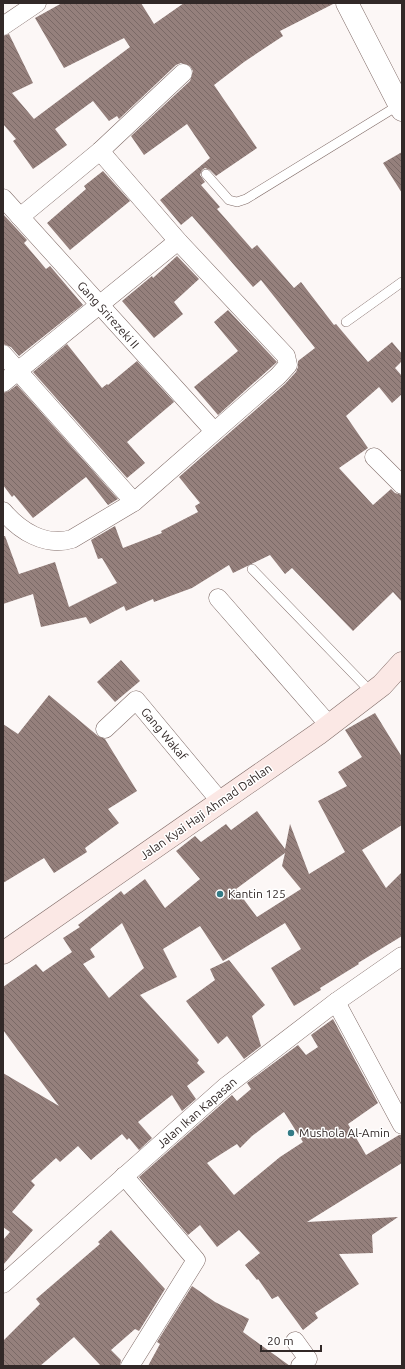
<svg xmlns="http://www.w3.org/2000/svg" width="405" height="1369" font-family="Ubuntu,sans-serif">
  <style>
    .building { fill: url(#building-back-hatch); fill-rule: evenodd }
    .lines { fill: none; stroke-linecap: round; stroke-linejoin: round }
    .service-casing { stroke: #806c68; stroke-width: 10 }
    .minor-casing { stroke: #806c68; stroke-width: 19 }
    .tertiary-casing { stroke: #806c68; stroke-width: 23 }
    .secondary-casing { stroke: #806c68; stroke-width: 23 }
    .service { stroke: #fff; stroke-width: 9 }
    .minor { stroke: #fff; stroke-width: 18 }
    .tertiary { stroke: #fff; stroke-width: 22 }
    .secondary { stroke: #fbe8e5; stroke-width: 22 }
    .poi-dot { fill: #347b86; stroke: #fff; stroke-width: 1.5 }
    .labels { text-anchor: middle; stroke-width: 3; stroke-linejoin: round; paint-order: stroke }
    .street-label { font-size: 12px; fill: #322928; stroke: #fff }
    .poi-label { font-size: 12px; fill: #322928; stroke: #fff; text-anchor: start }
  </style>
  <defs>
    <pattern id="building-back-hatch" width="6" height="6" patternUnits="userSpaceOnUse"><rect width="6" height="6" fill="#95807c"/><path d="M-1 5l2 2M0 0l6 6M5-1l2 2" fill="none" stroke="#7a6966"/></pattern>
  </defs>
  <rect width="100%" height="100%" fill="#fcf7f6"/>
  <g class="building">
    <path d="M62,3H141L154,24L184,3H335L280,31L283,36L244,62L214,85L257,148L216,176L210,170L205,168L202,170L200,175L205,182L201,185L220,207L217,209L252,249L257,245L294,288L301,282L334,325L336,324L368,362L392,342L402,354V361L395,368L402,376V394L392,403L379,387L346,416L368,448L339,468L373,505L391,489L395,493L402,495V602L393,592L353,631L292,568L285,574L270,555L233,573L229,565L192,588L154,602L153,599L126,611L124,606L90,624L86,617L41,627L33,594L3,604V536H5L19,574L55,562L69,607L117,583L102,558L98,559L91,540L115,526L123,548L162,533L161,531L198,512L195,506L200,503L179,477L285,384L296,372L298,367V361L315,348L261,280L253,287L192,216L181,225L160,200L210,158L187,124L144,155L131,136L190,81L193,71L190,66L181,63L176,65L119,119L117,116L109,121L93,101L55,129L67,145L33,169L13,141L16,139L3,124V36L9,34L33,83L12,93L34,119L130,47L124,38L64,68L35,18Z"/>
    <path d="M402,152V193L383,163Z"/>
    <path d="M103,171L130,201L70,250L47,223L86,189L84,186Z"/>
    <path d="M3,214L27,240L24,243L46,269L50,266L83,305L19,356L11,347L3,344Z"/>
    <path d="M177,256L199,279L174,302L183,314L154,338L122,301L152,276L153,278Z"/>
    <path d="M228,310L277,362L218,415L194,387L238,351L214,322Z"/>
    <path d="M67,344L102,388L107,384L108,385L137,361L174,402L127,442L145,463L127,478L33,372Z"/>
    <path d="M17,385L118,499L108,505L86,477L33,518L14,495L12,497L3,485V393L9,391Z"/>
    <path d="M121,660L140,681L115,702L97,682Z"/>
    <path d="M49,695L98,736L105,739L137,791L108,809L119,823L85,848L87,852L54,873L44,858L3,883V724L18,734Z"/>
    <path d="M375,713L402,757V825L362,850L386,888L402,872V936L358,963L359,964L320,988L321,990L294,1006L271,968L301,949L285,923L223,961L200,926L163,949L177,977L140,995L199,1060L197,1063L205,1072L187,1086L196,1099L182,1111L172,1095L138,1122L152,1138L139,1150L129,1138L127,1140L122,1134L91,1160L78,1146L60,1162L56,1158L31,1181L35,1185L12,1212L33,1230L3,1265V1240L10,1232L3,1227V1073L59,1106L3,1030V987L36,964L43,972L72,952L63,938L80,927L78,925L121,891L124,895L145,879L165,908L200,879L176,851L195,836L201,842L226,824L231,830L257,811L285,849L290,824L309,874L345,852L318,801L347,786L338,772L362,757L345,730ZM285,853L282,866L301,889L257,917L236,889ZM122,923L144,968L109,998L83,964L95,957L90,949Z"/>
    <path d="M229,960L265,1005L252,1016L261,1046L244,1059L227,1036L218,1044L186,1001L215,980L210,969Z"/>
    <path d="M333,1019L378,1103L348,1124L366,1155L399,1135H402V1163L307,1222L398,1217L372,1235L373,1253L339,1254L359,1284L315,1313L318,1318L303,1330L278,1296L272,1299L258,1279L257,1280L245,1265L260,1253L239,1230L217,1247L200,1225L188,1235L139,1177L232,1095L237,1101L251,1089L247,1083L298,1045L306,1055L318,1047L311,1035ZM284,1112L303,1142L280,1157L234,1195L207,1163L237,1144L240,1148L252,1136Z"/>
    <path d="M111,1230L165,1289L139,1331L135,1329L111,1350L121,1360L120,1366H101L74,1337L40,1366H3V1341L40,1304L36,1299L100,1244L98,1242Z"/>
    <path d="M192,1286L215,1302L249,1319L243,1332L290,1366H148L160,1344L157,1342Z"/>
  </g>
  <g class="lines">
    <g class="service-casing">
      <g id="service">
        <path d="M206,174L229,200L237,202L246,199L399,105"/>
        <path d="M346,322L402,282"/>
        <path d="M252,569L372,693"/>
      </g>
    </g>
    <g class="minor-casing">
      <g id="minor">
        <path d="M3,26L37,3"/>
        <path d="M3,198L214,431"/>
        <path d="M20,217L100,151L183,73"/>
        <path d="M3,354L134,502"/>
        <path d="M3,383L178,241"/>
        <path d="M374,457L402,485"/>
        <path d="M3,511C20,531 45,547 72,539L134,502L278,376L288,365L286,356L178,241L100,151"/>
        <path d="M218,598L329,725"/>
        <path d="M105,729L136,700L220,801"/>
        <path d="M336,1002L402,1125"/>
        <path d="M124,1176L196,1260L130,1366"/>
        <path d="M3,1284L225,1087L336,1002L402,956"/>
        <path d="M295,1341L308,1359L300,1366"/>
      </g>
    </g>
    <g class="tertiary-casing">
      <path id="tertiary" d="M347,3L402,110"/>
    </g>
    <g class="secondary-casing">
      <path id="secondary" d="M3,953L318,734L382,685L402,663"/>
    </g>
    <use href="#service" class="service"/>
    <use href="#minor" class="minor"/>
    <use href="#tertiary" class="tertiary"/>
    <use href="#secondary" class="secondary"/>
  </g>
  <g class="poi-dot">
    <circle cx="220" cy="894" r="4"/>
    <circle cx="291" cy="1133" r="4"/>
  </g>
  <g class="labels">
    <g class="street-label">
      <text transform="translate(108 315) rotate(48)" y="4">Gang Srirezeki II</text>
      <text transform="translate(164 734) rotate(50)" y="4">Gang Wakaf</text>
      <text transform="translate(206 812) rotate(-35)" y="4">Jalan Kyai Haji Ahmad Dahlan</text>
      <text transform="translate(197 1113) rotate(-41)" y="4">Jalan Ikan Kapasan</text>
    </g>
    <g class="poi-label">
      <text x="228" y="898">Kantin 125</text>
      <text x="299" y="1137">Mushola Al-Amin</text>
    </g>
  </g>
  <rect width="405" height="1369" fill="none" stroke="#322928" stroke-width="8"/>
  <path d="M261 1345v6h60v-6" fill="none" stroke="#322928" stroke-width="2"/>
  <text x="267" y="1345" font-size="12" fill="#322928" stroke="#ffffff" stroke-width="3" paint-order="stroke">20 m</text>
</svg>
